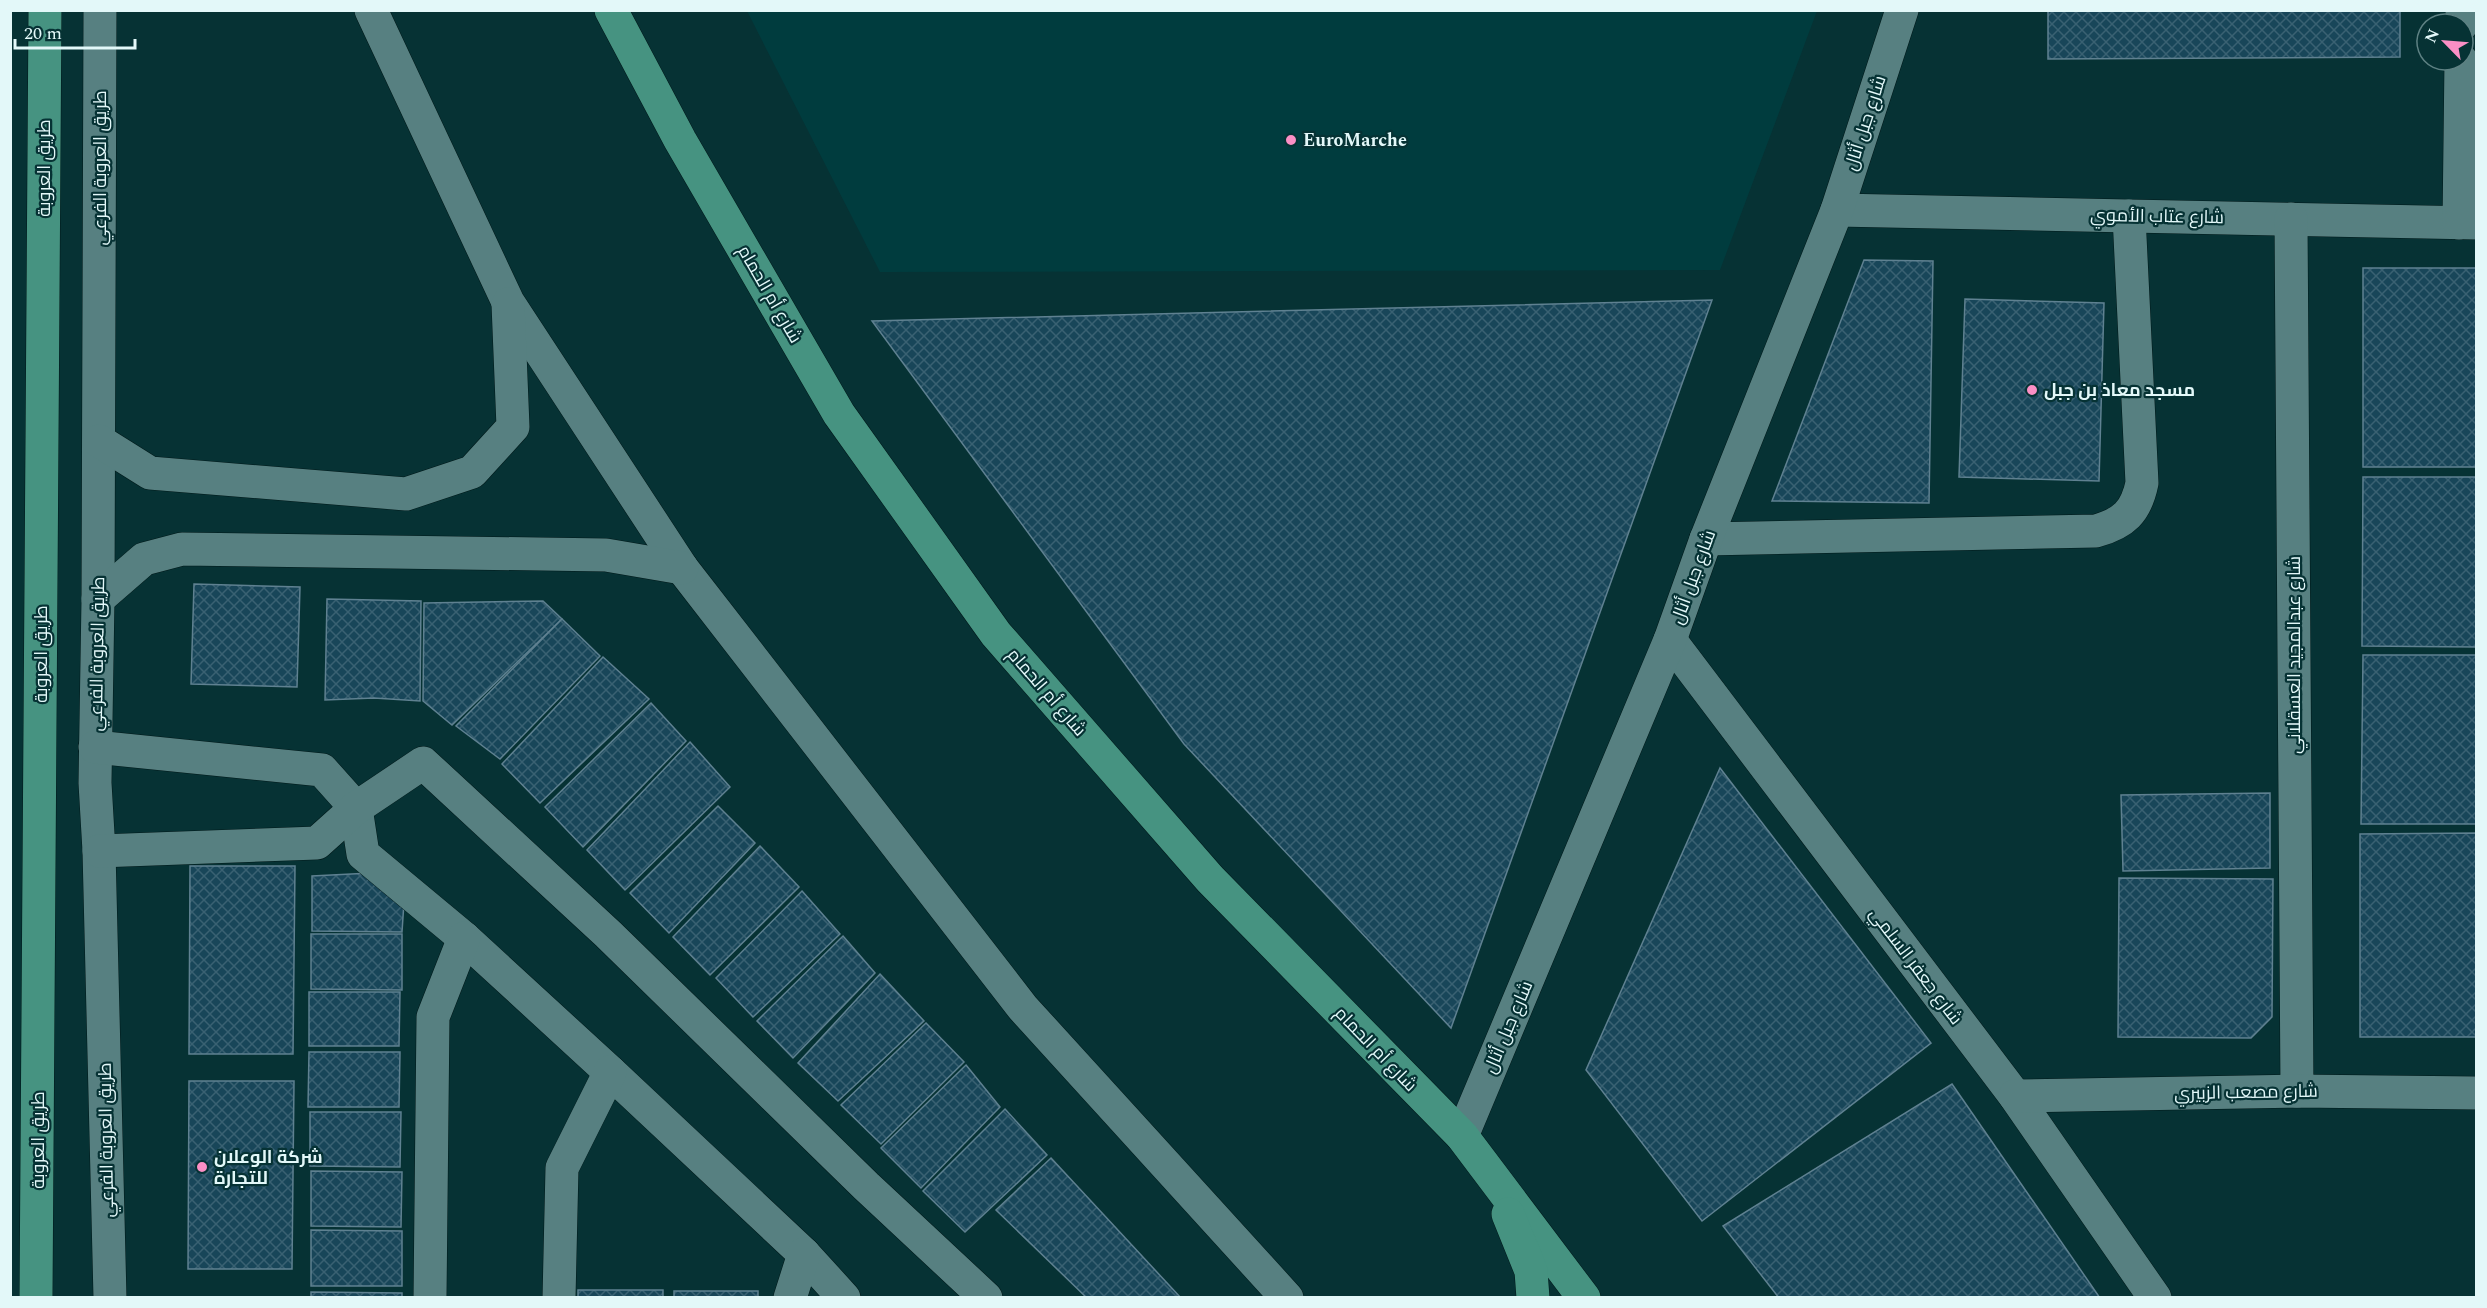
<svg xmlns="http://www.w3.org/2000/svg" width="2487" height="1308" font-family="Spectral,Cairo,serif">
  <style>
    .built { fill: #003c3e }
    .building { fill: url(#building-cross-hatch); stroke: #5f8191; stroke-width: 1.5 }
    .lines { fill: none; stroke-linecap: round; stroke-linejoin: round }
    .minor-casing { stroke: #00191a; stroke-width: 34 }
    .major-casing { stroke: #00191a; stroke-width: 34 }
    .minor { stroke: #578081; stroke-width: 33 }
    .major { stroke: #469381; stroke-width: 33 }
    .poi-dot { fill: #fb8fc5; stroke: #063234; stroke-width: 2 }
    .labels { text-anchor: middle; stroke-width: 4.5; stroke-linejoin: round; paint-order: stroke }
    .street-label { font-size: 18px; fill: #e3f8f9; stroke: #063234 }
    .poi-label { font-size: 18px; font-weight: bold; fill: #e3f8f9; stroke: #063234; text-anchor: start }
  </style>
  <defs>
    <pattern id="building-cross-hatch" width="8" height="8" patternUnits="userSpaceOnUse" patternTransform="scale(1.5)"><rect width="8" height="8" fill="#184659"/><path d="M0 0l8 8M0 8l8-8" fill="none" stroke="#396172"/></pattern>
  </defs>
  <rect width="100%" height="100%" fill="#063234"/>
  <path class="built" d="M747,11H1817L1720,270L880,272Z"/>
  <g class="building">
    <path d="M2048,10H2400V57L2048,59Z"/>
    <path d="M1864,260L1933,261L1929,503L1772,501Z"/>
    <rect x="2363" y="268" width="113" height="199"/>
    <path d="M1965,299L2104,303L2099,481L1959,477Z"/>
    <path d="M1712,300L1451,1028L1184,744L872,321Z"/>
    <path d="M2363,477H2476V647L2362,646Z"/>
    <path d="M194,584L300,587L297,687L191,684Z"/>
    <path d="M327,599L421,601L420,701L374,698L325,700Z"/>
    <path d="M543,601L562,619L452,725L423,701L424,603Z"/>
    <path d="M562,619L600,656L500,759L456,726Z"/>
    <path d="M2363,655H2476V824H2361Z"/>
    <path d="M603,657L649,699L540,803L502,764Z"/>
    <path d="M651,703L686,741L583,847L545,807Z"/>
    <path d="M690,742L730,787L625,890L587,850Z"/>
    <path d="M1720,768L1931,1043L1702,1221L1586,1070Z"/>
    <path d="M2270,793V868L2123,871L2121,795Z"/>
    <path d="M718,806L755,843L669,933L630,893Z"/>
    <path d="M2476,833V1037H2360V834Z"/>
    <path d="M760,846L799,887L710,975L673,937Z"/>
    <path d="M190,866H295L293,1054H189Z"/>
    <path d="M371,873L404,902L402,932L312,931V876Z"/>
    <path d="M2119,878L2273,879L2272,1017L2251,1038L2118,1037Z"/>
    <path d="M802,891L840,934L753,1017L716,978Z"/>
    <path d="M311,934H402V990L311,989Z"/>
    <path d="M843,936L875,973L793,1058L757,1021Z"/>
    <path d="M880,974L924,1021L838,1101L798,1063Z"/>
    <path d="M309,992H400L399,1046H309Z"/>
    <path d="M926,1023L964,1062L881,1144L841,1105Z"/>
    <path d="M309,1052H400L399,1107H308Z"/>
    <path d="M966,1065L1000,1107L921,1188L881,1148Z"/>
    <path d="M189,1081H294L292,1269H188Z"/>
    <path d="M1952,1084L2100,1298H1779L1723,1226Z"/>
    <path d="M1005,1109L1047,1155L965,1232L923,1191Z"/>
    <path d="M310,1112H401L400,1167L310,1166Z"/>
    <path d="M1051,1158L1181,1298H1087L996,1210Z"/>
    <path d="M311,1171L402,1172L401,1227L311,1226Z"/>
    <path d="M311,1230L402,1231V1286H311Z"/>
    <rect x="578" y="1290" width="85" height="8"/>
    <rect x="674" y="1291" width="84" height="7"/>
    <path d="M311,1292L402,1293V1298H311Z"/>
  </g>
  <g class="lines">
    <g class="minor-casing">
      <g id="minor">
        <path d="M100,10L98,599L95,783L99,851L110,1298"/>
        <path d="M371,10L508,302L682,568L1023,1008L1287,1298"/>
        <path d="M2462,24V10"/>
        <path d="M1837,210L2476,223"/>
        <path d="M2291,219L2297,1091"/>
        <path d="M2459,223L2461,60"/>
        <path d="M99,441L150,473L406,494L472,472L513,427L508,304"/>
        <path d="M1706,539L2096,531C2124,523 2136,512 2142,483L2129,216"/>
        <path d="M98,599L144,559L182,549L606,555L682,568"/>
        <path d="M1670,640L2015,1096L2155,1298"/>
        <path d="M95,747L322,770L356,808L363,854L464,938L610,1072L804,1254L844,1298"/>
        <path d="M99,851L317,843L356,808L423,763L608,934L866,1186L986,1298"/>
        <path d="M2015,1096L2297,1091L2476,1093"/>
        <path d="M1462,1136L1670,640L1706,539L1837,210L1902,10"/>
        <path d="M430,1298L433,1017L464,938"/>
        <path d="M559,1298L562,1168L610,1072"/>
        <path d="M790,1298L804,1254"/>
      </g>
    </g>
    <g class="major-casing">
      <g id="major">
        <path d="M611,10L680,140L839,414L996,634L1210,879L1462,1136L1584,1298"/>
        <path d="M1508,1214L1531,1271L1533,1298"/>
        <path d="M36,1298L45,10"/>
      </g>
    </g>
    <use href="#minor" class="minor"/>
    <use href="#major" class="major"/>
  </g>
  <g class="poi-dot">
    <circle cx="1291" cy="140" r="6"/>
    <circle cx="2032" cy="390" r="6"/>
    <circle cx="202" cy="1167" r="6"/>
  </g>
  <g class="labels">
    <g class="street-label">
      <text transform="translate(1865 123) rotate(-72)" y="6">شارع جبل أثال</text>
      <text transform="translate(44 168) rotate(-90)" y="6">طريق العروبة</text>
      <text transform="translate(100 168) rotate(-90)" y="6">طريق العروبة الفرعي</text>
      <text transform="translate(2157 216) rotate(1)" y="6">شارع عتاب الأموي</text>
      <text transform="translate(770 294) rotate(60)" y="6">شارع أم الحمام</text>
      <text transform="translate(1693 577) rotate(-70)" y="6">شارع جبل أثال</text>
      <text transform="translate(41 654) rotate(-90)" y="6">طريق العروبة</text>
      <text transform="translate(97 654) rotate(-89)" y="6">طريق العروبة الفرعي</text>
      <text transform="translate(2294 655) rotate(-90)" y="6">شارع عبدالمجيد العسقلاني</text>
      <text transform="translate(1047 692) rotate(49)" y="6">شارع أم الحمام</text>
      <text transform="translate(1916 966) rotate(53)" y="6">شارع جعفر السلمي</text>
      <text transform="translate(1508 1027) rotate(-67)" y="6">شارع جبل أثال</text>
      <text transform="translate(1376 1049) rotate(46)" y="6">شارع أم الحمام</text>
      <text transform="translate(2246 1092) rotate(-1)" y="6">شارع مصعب الزبيري</text>
      <text transform="translate(38 1140) rotate(-90)" y="6">طريق العروبة</text>
      <text transform="translate(106 1140) rotate(-91)" y="6">طريق العروبة الفرعي</text>
    </g>
    <g class="poi-label">
      <text x="1303" y="146">EuroMarche</text>
      <text x="2044" y="396">مسجد معاذ بن جبل</text>
      <text x="214" y="1163">شركة الوعلان<tspan x="214" dy="21">للتجارة</tspan></text>
    </g>
  </g>
  <rect width="2487" height="1308" fill="none" stroke="#e3f8f9" stroke-width="24"/>
  <g transform="translate(2445 42) rotate(295)"><circle r="28" fill="#063234" stroke="#5e8183" stroke-width="1.5"/>
  <path d="M0-4.5L10 22L0 15L-10 22Z" fill="#fb8fc5"/>
  <text y="-9" font-size="16" font-weight="bold" text-anchor="middle" fill="#e3f8f9">N</text>
  </g>
  <path d="M15 39v9h120v-9" fill="none" stroke="#e3f8f9" stroke-width="3"/>
  <text x="24" y="39" font-size="18" fill="#e3f8f9" stroke="#063234" stroke-width="4.5" paint-order="stroke">20 m</text>
</svg>
